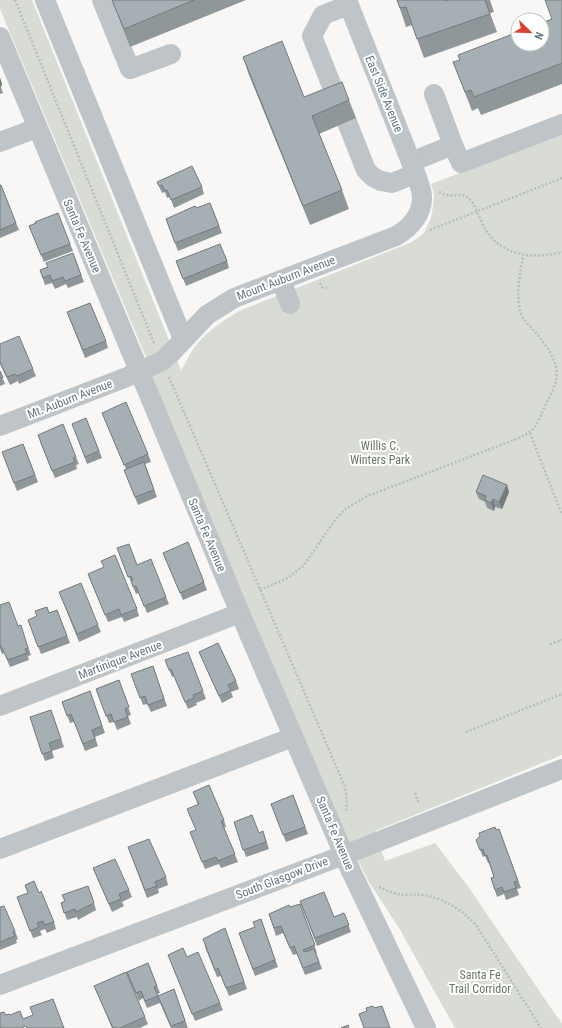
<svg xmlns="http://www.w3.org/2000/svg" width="562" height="1028" font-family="'Roboto Condensed',sans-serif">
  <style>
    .green { fill: #d8dcd4 }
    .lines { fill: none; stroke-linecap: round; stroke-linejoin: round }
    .path { stroke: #b9bdbf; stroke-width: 2.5; stroke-dasharray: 2 2; stroke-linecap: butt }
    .minor { stroke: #bec4c7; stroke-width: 20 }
    .wall { fill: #8f979b }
    .shaded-wall { fill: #747b7e }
    .building { fill: #a6b0b4; stroke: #747b7e }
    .labels { text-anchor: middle; stroke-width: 4; stroke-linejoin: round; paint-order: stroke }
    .street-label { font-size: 12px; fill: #64777f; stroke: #fff }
    .park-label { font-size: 12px; fill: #697762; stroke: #fff }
  </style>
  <rect width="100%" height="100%" fill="#f8f7f5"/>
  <path class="green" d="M0,0H32L181,370C186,364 188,357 192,351C203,333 222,322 239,311L412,242L424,233L431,218L433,206L434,194L431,184L562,134V755L375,831L385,861L435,843L467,885L562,1024V1028H455L399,928L369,882L343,830L159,397L145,355L0,9Z"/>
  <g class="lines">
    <g class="path">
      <path d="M15,0L154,343"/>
      <path d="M439,192C442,193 445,195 447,195C455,197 461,192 468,198C476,204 479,218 484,227C500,256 533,260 562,252"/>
      <path d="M430,230L562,178"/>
      <path d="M320,283L322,287L327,288"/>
      <path d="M169,377L345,787L347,800L346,812"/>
      <path d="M530,433L562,515"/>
      <path d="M260,590L288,578L304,565L335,520L344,510L365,497L519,438C537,430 538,422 545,406C549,398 554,389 556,380C560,363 546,345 536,333C530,326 523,320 520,311C516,293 520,274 523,256"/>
      <path d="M550,644L562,640"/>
      <path d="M466,732L562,694"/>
      <path d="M415,793L419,804"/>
      <path d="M379,887C388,891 396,895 406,895C412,895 417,894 422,895C444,898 461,909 476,925L541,1028"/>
    </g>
    <g class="minor">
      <path d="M45,0L183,339"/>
      <path d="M102,0L130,69L171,54"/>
      <path d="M0,37L240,613L351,871L426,1028"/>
      <path d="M434,94L453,145"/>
      <path d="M339,104L312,36L323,15L349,5"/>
      <path d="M347,122L366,170L373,177L381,181L392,183L415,174"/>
      <path d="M0,142L37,128"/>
      <path d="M411,162L453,145L461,163L562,124"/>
      <path d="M281,280L290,304"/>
      <path d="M0,426L127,377L162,361L170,354L207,315L234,298L396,236C410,228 423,214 422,196C421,185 415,173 411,162L347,0"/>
      <path d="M0,706L240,613"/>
      <path d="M0,849L293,737"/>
      <path d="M0,985L344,855L562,769"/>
    </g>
  </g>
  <g class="wall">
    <path d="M112,0H246L130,47Z"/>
    <path d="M397,0H444L445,1L449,0H490L494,12L490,13L497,32L424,58L412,25L406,27Z"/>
    <path d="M562,0V84L481,115L478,108L472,111L453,62L460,60L551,19Z"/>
    <path d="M243,57L304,97L349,100L356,118L319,134L342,190L349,209L310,225L249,75Z"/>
    <path d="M0,78L2,84L1,87L3,93L0,94Z"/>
    <path d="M157,182L202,187L204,194L174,208L170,197L167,198L165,192L162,193Z"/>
    <path d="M0,185L19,230L0,238Z"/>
    <path d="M210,203L222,233L178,251L166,219Z"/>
    <path d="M58,213L73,251L44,262L29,226L36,223Z"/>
    <path d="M73,253L84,282L68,288L66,284L55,289L52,283L45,285L40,270L47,267Z"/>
    <path d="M176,261H227L229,268L186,286Z"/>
    <path d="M67,312L106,341L108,348L85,358Z"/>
    <path d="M0,344L33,369L36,376L19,384L18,381L10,385L0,364Z"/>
    <path d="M0,371L5,384L0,386Z"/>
    <path d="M102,413L148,454L151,462L145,464L157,497L138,505L127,477L126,469Z"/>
    <path d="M86,418L102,458L87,464L72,424Z"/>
    <path d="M40,442L76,457L79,464L76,465L77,469L55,478Z"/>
    <path d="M23,444L38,482L17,491L2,452Z"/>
    <path d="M507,485L509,492L502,509L495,507L494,511L487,508L485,502L479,499L476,492Z"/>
    <path d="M188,542L207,590L183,600L163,553Z"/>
    <path d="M117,548L137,565L166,597L169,604L147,613L139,593L136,594Z"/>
    <path d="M88,574L137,609L139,616L124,622L122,617L108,622Z"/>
    <path d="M59,592L98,625L101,632L79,642Z"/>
    <path d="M0,605L23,632L31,655L28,656L29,660L10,667L4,653L2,654L0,649Z"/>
    <path d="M57,610L70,643L41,654L28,620Z"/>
    <path d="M199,652L236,681L239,689L231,692L233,697L222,703L202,659Z"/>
    <path d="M165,660L203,691L206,699L196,703L197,705L188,709L174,676L172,677Z"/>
    <path d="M153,666L167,706L151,712L147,704L143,705L131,674Z"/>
    <path d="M119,680L131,715L128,716L131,724L117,730L114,722L109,723L96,689Z"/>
    <path d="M90,691L105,733L95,737L98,746L85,751L74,722L70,723L62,702Z"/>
    <path d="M51,710L64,747L52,751L54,758L45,761L30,717Z"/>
    <path d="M193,792L224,820L226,827L224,828L238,862L221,868L219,864L205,869L190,832L196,830L198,805Z"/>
    <path d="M293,795L308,834L286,842L271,804Z"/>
    <path d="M234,822L259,833L263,831L269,849L246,857Z"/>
    <path d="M499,829L521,888L517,889L519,895L506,900L504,894L497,897L491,878L494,877L489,863H488L485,856L483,857L476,840Z"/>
    <path d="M128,847L166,877L168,885L158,889L159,893L147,898Z"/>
    <path d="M93,868L129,890L132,897L122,902L124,906L112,912Z"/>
    <path d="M39,893L54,922L56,929L47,933L45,929L40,931L42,935L33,938L20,905Z"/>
    <path d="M91,893L96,910L78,920L77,917L67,920L61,903Z"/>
    <path d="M300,901L334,917L344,913L351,932L317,946Z"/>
    <path d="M300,904L317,953H316L322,969L305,975L297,954L293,955L283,933L276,936L269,914Z"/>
    <path d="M0,907L15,931L18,939L16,940L17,943L0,950Z"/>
    <path d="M261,919L278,967L255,976L239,933L255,927Z"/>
    <path d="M225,928L247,989L229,996L221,976L217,977L205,947Z"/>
    <path d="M168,955L187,957L220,1003L223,1010L195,1021Z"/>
    <path d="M148,963L160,993L157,994L158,996L174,989L188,1028H171L160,1003L147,1008L143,998L139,1001L127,972Z"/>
    <path d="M94,986L145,1017L148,1024L140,1028H112Z"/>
  </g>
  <g class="shaded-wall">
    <path d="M0,78L2,84L1,87L0,85Z"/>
    <path d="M507,485L509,492L502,509L499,502Z"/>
    <path d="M493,499L495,507L494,511L491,503Z"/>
  </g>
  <g class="building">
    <path d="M112,0H194L124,29Z"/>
    <path d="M397,0H444L445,1L449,0H485L490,14L417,39L406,7L400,8Z"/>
    <path d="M545,0H562V63L474,97L471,90L465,92L453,62L460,60L458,55L518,32V44H542V23L552,19Z"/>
    <path d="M282,41L304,97L342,82L349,100L312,116L342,190L303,206L243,57Z"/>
    <path d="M192,166L202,187L171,200L167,190L165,191L162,185L159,186L157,182Z"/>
    <path d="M0,185H1L16,223L0,230Z"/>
    <path d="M210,203L219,226L175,243L166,219L195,206L196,208Z"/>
    <path d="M58,213L70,244L41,255L29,226L36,223L35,222Z"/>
    <path d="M220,244L227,261L183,279L176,261Z"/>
    <path d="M73,253L81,275L65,281L63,277L52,281L50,275L43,278L40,270L48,267L46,263Z"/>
    <path d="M90,303L106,341L83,350L67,312Z"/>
    <path d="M19,336L33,369L17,376L15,374L7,377L0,362V344Z"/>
    <path d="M0,371L3,377L0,378Z"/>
    <path d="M126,402L148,454L124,465L102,413Z"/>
    <path d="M86,418L99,451L85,457L72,424Z"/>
    <path d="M63,424L76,457L73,458L75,462L52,471L38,435Z"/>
    <path d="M23,444L35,475L14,483L2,452Z"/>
    <path d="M144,462L154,490L135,497L124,470Z"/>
    <path d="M483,475L507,485L499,502L493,499L491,503L485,500L486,496L476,492Z"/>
    <path d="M188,542L204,582L180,593L163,553Z"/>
    <path d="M129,544L137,565L151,559L166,597L144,606L136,586L133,587L131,580H133L131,576L128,577L117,548Z"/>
    <path d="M115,555L137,609L121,615L119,609L105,615L88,574L104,567L101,561Z"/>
    <path d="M81,583L98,625L77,634L59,592Z"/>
    <path d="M9,602L18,626L21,625L28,648L25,649L27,653L8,660L1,646H0V605Z"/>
    <path d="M47,607L49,613L57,610L67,636L38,647L28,620L37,616L35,611Z"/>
    <path d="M218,643L236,681L228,685L231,690L219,696L199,652Z"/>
    <path d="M188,652L203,691L193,695L194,698L185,702L171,669L169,670L165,660Z"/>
    <path d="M153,666L164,699L148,705L145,696L140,698L131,674Z"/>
    <path d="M119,680L129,707L125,709L128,717L114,722L111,714L106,716L96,689Z"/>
    <path d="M90,691L102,726L92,730L95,739L83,744L71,714L67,716L62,702Z"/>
    <path d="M51,710L61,739L49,743L52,751L42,754L30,717Z"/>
    <path d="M209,785L224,820L221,821L235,854L218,861L216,857L202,862L190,832L196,830L187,809L199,804L193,792Z"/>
    <path d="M293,795L305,827L283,835L271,804Z"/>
    <path d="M252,815L259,833L263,831L266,842L243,850L234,822Z"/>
    <path d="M495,827L496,830L499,829L518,881L514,882L516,888L504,892L502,887L495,890L491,878L494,877L487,855L485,856L483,849L480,850L476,840L480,836L479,833Z"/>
    <path d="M149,839L166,877L155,882L157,886L145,890L128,847Z"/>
    <path d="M115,859L129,890L119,894L121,899L109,904L93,868Z"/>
    <path d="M34,881L39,893L41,891L54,922L44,925L43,921L37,923L39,927L30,931L17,897L28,893L25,885Z"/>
    <path d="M88,886L94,903L76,912L75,909L64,913L61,903L65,901L62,895Z"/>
    <path d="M324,892L334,917L344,913L349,925L315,938L300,901Z"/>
    <path d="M300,904L315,945L303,950L304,952L314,949L319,962L303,968L294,946L290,948L281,926L274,928L269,914L289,905L290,907Z"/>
    <path d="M4,906L15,931L13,932L15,936L0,942V907Z"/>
    <path d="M261,919L275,960L253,969L239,933L255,927L253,922Z"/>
    <path d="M225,928L244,982L226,988L218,968L215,970L203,939Z"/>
    <path d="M183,948L187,957L198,952L220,1003L192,1014L168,955Z"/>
    <path d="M148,963L157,986L154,987L158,996L174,989L185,1021L171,1026L158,996L145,1001L141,991L136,993L127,972Z"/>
    <path d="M126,972L145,1017L120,1028H113L94,986Z"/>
    <path d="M53,999L64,1028H27L26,1026L23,1027V1028H0V1013L4,1012L6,1015L9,1014L10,1015L20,1011L23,1019L33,1015L30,1007Z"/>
    <path d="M373,1006L374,1008L382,1006L390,1028H364L359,1014L367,1011L366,1008Z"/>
    <path d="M348,1025L349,1028H341Z"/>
  </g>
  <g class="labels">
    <g class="street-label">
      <text transform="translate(384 94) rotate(68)" y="4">East Side Avenue</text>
      <text transform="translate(82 236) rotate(67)" y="4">Santa Fe Avenue</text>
      <text transform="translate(286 278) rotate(-21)" y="4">Mount Auburn Avenue</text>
      <text transform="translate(70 399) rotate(-21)" y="4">Mt. Auburn Avenue</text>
      <text transform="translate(207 535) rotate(67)" y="4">Santa Fe Avenue</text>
      <text transform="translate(120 660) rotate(-21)" y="4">Martinique Avenue</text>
      <text transform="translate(335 833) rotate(67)" y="4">Santa Fe Avenue</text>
      <text transform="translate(282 878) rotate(-21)" y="4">South Glasgow Drive</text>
    </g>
    <g class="park-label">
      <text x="380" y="450">Willis C.<tspan x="380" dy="14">Winters Park</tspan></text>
      <text x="480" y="979">Santa Fe<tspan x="480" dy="14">Trail Corridor</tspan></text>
    </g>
  </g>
  <g transform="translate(530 32) rotate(113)"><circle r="19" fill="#ffffff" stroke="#c1c9cc"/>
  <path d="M0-3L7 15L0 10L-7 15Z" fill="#dd3e30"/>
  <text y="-6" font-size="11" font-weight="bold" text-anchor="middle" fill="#64777f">N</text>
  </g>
</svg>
